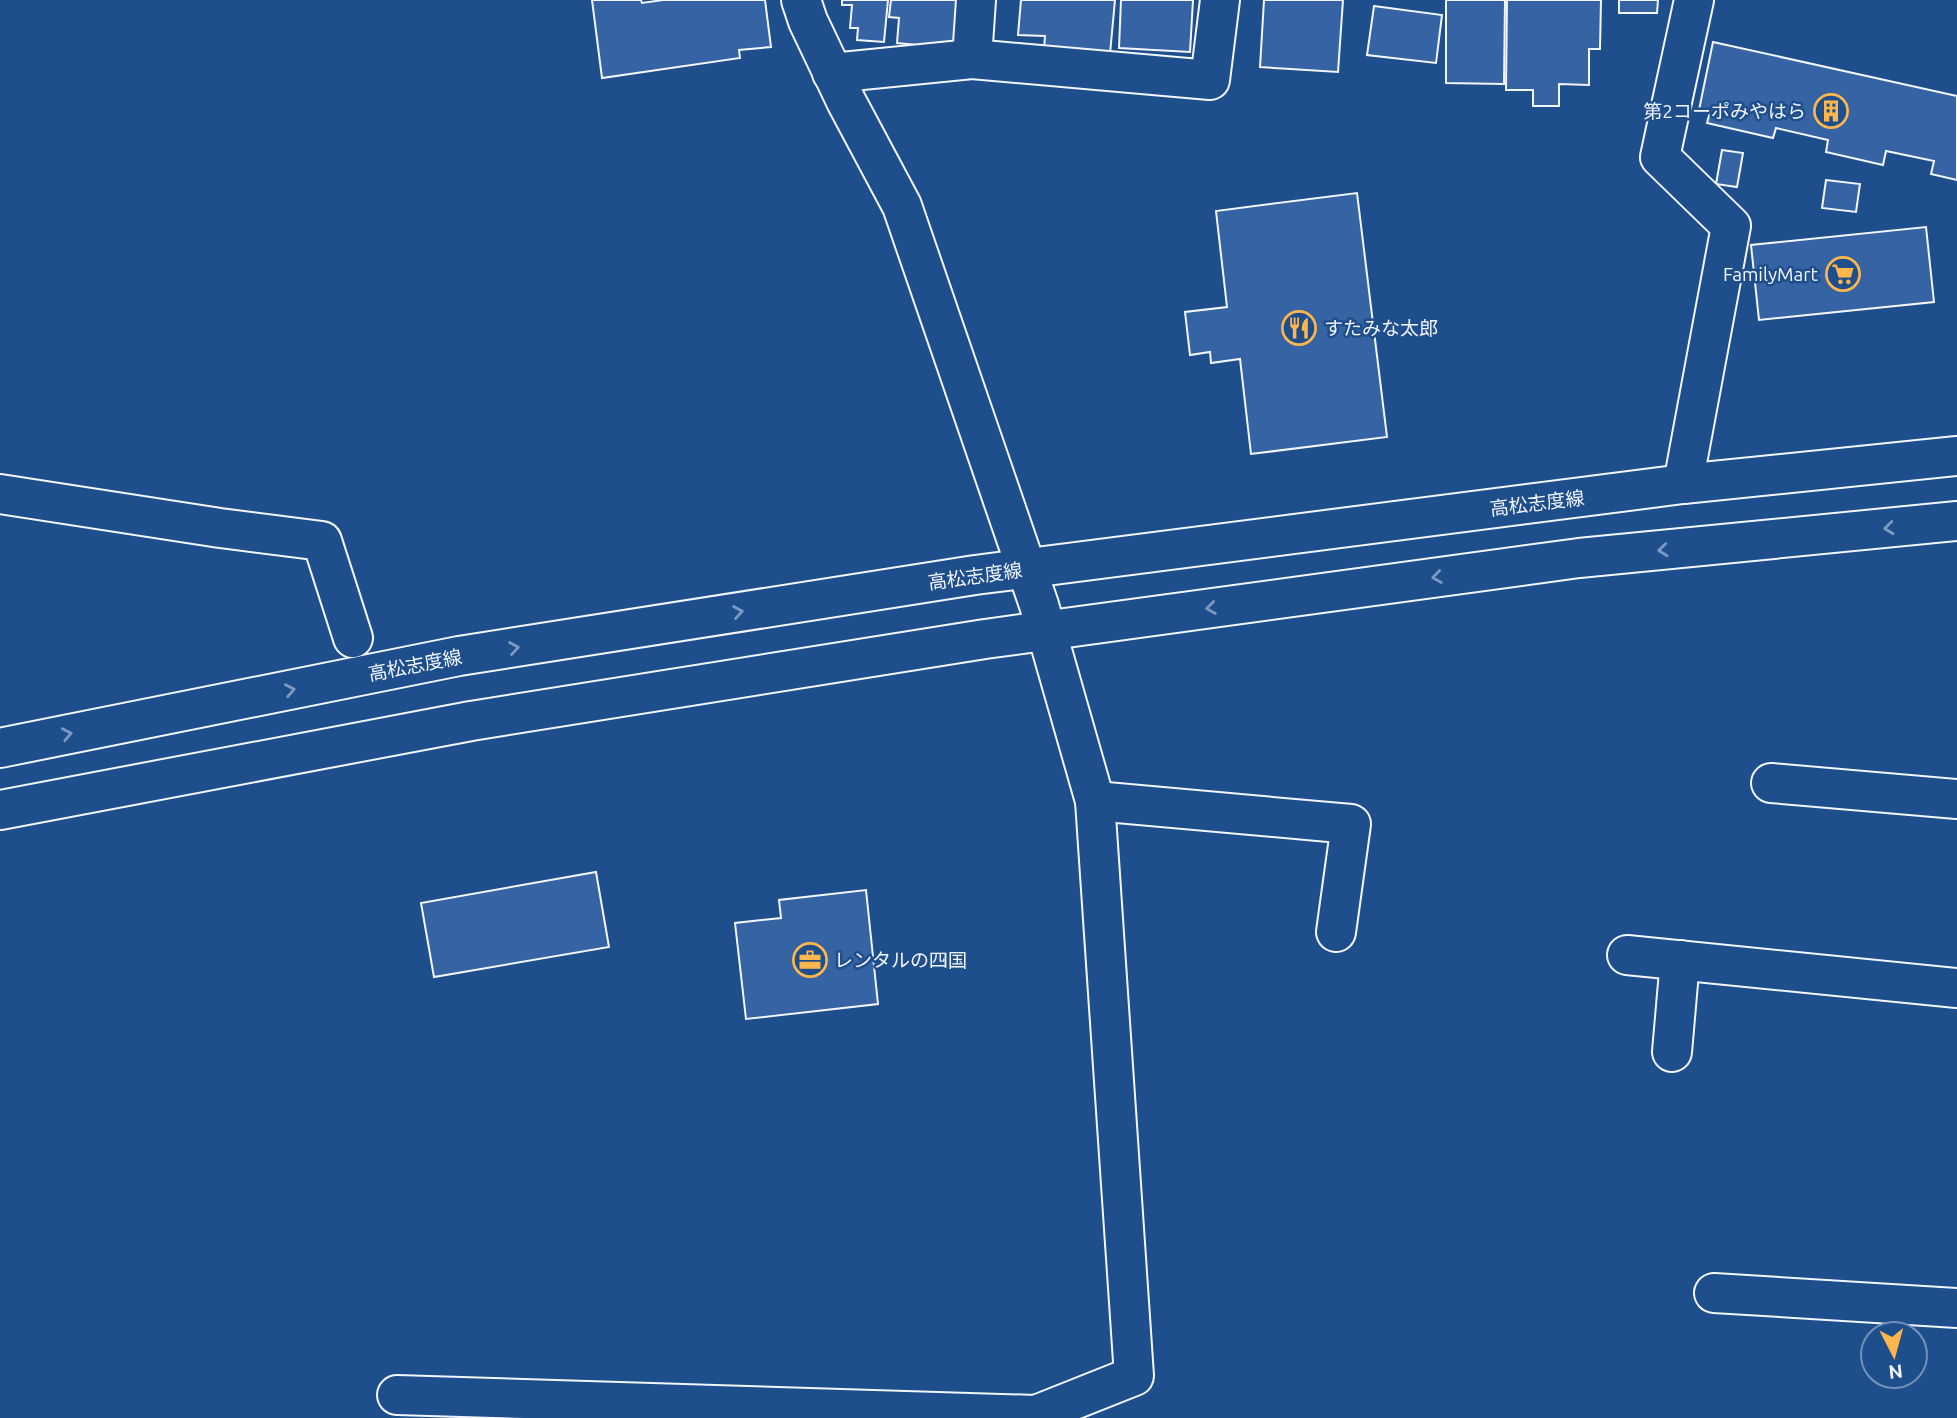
<svg xmlns="http://www.w3.org/2000/svg" width="1957" height="1418" font-family="Ubuntu,'Noto Sans JP',sans-serif">
  <style>
    .building { fill: #3563a3; stroke: #f2f6ff; stroke-width: 2 }
    .lines { fill: none; stroke-linecap: round; stroke-linejoin: round }
    .street-casing { stroke: #f2f6ff; stroke-width: 42 }
    .secondary-casing { stroke: #f2f6ff; stroke-width: 42 }
    .street { stroke: #1f4e8c; stroke-width: 38 }
    .secondary { stroke: #1f4e8c; stroke-width: 38 }
    .oneway { stroke: #7e9ac0 }
    .labels { text-anchor: middle; stroke-width: 5; stroke-linejoin: round; paint-order: stroke }
    .poi-label { font-size: 19px; fill: #f2f6ff; stroke: #1f4e8c; text-anchor: end }
    .street-label { font-size: 19px; fill: #f2f6ff; stroke: #1f4e8c }
  </style>
  <rect width="100%" height="100%" fill="#1f4e8c"/>
  <g class="building">
    <path d="M592,0H641L642,3L663,0H765L771,47L739,50L740,58L602,78Z"/>
    <path d="M842,0H888L884,42L857,40L858,28H850L852,5H842Z"/>
    <path d="M891,0H963L958,49L897,43L899,18L889,17Z"/>
    <path d="M1021,0H1115L1110,54L1044,49L1045,36L1018,35Z"/>
    <path d="M1121,0H1193L1190,52L1119,48Z"/>
    <path d="M1264,0H1343L1338,72L1260,67Z"/>
    <path d="M1446,0H1505L1504,84L1446,83Z"/>
    <path d="M1507,0H1601L1600,49H1589V85L1559,84V106H1533V90H1506Z"/>
    <path d="M1619,0H1658L1657,13H1619Z"/>
    <path d="M1374,6L1442,15L1436,63L1367,55Z"/>
    <path d="M1713,42L1957,96V180L1931,174L1934,161L1886,151L1883,165L1826,152L1828,140L1776,128L1773,138L1707,123L1710,112L1699,110Z"/>
    <path d="M1722,150L1743,153L1737,187L1716,184Z"/>
    <path d="M1826,180L1860,184L1856,212L1822,208Z"/>
    <path d="M1357,193L1387,437L1251,454L1240,359L1211,363L1210,352L1190,355L1185,312L1227,307L1216,211Z"/>
    <path d="M1926,227L1934,302L1759,320L1751,245Z"/>
    <path d="M596,872L609,947L434,977L421,903Z"/>
    <path d="M866,890L878,1004L746,1019L735,923L781,918L779,900Z"/>
  </g>
  <g class="lines">
    <g class="street-casing">
      <g id="street">
        <path d="M972,59L976,0"/>
        <path d="M832,73L972,59L1210,80L1220,0"/>
        <path d="M1683,484L1731,226L1660,157L1694,0"/>
        <path d="M0,494L220,528L322,541L353,638"/>
        <path d="M1771,783L1957,799"/>
        <path d="M1095,801L1351,824L1336,932"/>
        <path d="M1627,955L1957,988"/>
        <path d="M1672,1052L1680,960"/>
        <path d="M1714,1293L1957,1308"/>
        <path d="M397,1395L1036,1415L1134,1376L1095,801L1039,605L902,206L846,101L808,21L801,0"/>
      </g>
    </g>
    <g class="secondary-casing">
      <g id="secondary">
        <path d="M0,748L459,656L975,575L1683,484L1957,456"/>
        <path d="M0,810L471,721L985,639L1579,558L1957,521"/>
      </g>
    </g>
    <use href="#street" class="street"/>
    <use href="#secondary" class="secondary"/>
  </g>
  <defs><path id="oneway-chevron" d="M-2-3.5L2.5 0L-2 3.5" fill="none" stroke-width="1.6" stroke-linecap="round" stroke-linejoin="round" transform="scale(1.75)"/></defs>
  <g class="oneway">
    <use href="#oneway-chevron" transform="translate(1889 528) rotate(174)"/>
    <use href="#oneway-chevron" transform="translate(1663 550) rotate(174)"/>
    <use href="#oneway-chevron" transform="translate(1437 577) rotate(172)"/>
    <use href="#oneway-chevron" transform="translate(1211 608) rotate(172)"/>
    <use href="#oneway-chevron" transform="translate(738 612) rotate(-9)"/>
    <use href="#oneway-chevron" transform="translate(514 648) rotate(-9)"/>
    <use href="#oneway-chevron" transform="translate(290 690) rotate(-11)"/>
    <use href="#oneway-chevron" transform="translate(67 734) rotate(-11)"/>
  </g>
  <defs>
    <g id="building-ring" transform="scale(1.75)"><circle r="9.5" fill="#1f4e8c" stroke="#ffb74d" stroke-width="1.5"/><path d="M-4-6H4V6H1V3H-1V6H-4ZM-2.5-4.3h1.7v1.8h-1.7ZM.8-4.3h1.7v1.8H.8ZM-2.5-1h1.7V.8h-1.7ZM.8-1h1.7V.8H.8Z" fill="#ffb74d"/></g>
    <g id="supermarket-ring" transform="scale(1.75)"><circle r="9.5" fill="#1f4e8c" stroke="#ffb74d" stroke-width="1.5"/><path d="M-6-5.5h2.5l.6 2H6L4.5 2H-2.5L-4.4-4H-6ZM-1.5 3.2a1.3 1.3 0 1 0 .1 0ZM3 3.2a1.3 1.3 0 1 0 .1 0Z" fill="#ffb74d"/></g>
    <g id="restaurant-ring" transform="scale(1.75)"><circle r="9.5" fill="#1f4e8c" stroke="#ffb74d" stroke-width="1.5"/><path d="M-5-6h1v4h1v-4h1v4h1v-4h1v5L-1.5 .5V6h-2V.5L-5-1ZM5-6V6H3V1.5H1.5Q1.5-4 5-6Z" fill="#ffb74d"/></g>
    <g id="office-ring" transform="scale(1.75)"><circle r="9.5" fill="#1f4e8c" stroke="#ffb74d" stroke-width="1.5"/><path d="M-6-3h4V-5.5h4V-3h4V5H-6ZM-1-4.5V-3h2v-1.5ZM-6 0V1H6V0Z" fill="#ffb74d"/></g>
  </defs>
  <g fill-rule="evenodd">
    <use href="#building-ring" x="1831" y="111"/>
    <use href="#supermarket-ring" x="1843" y="274"/>
    <use href="#restaurant-ring" x="1299" y="328"/>
    <use href="#office-ring" x="810" y="960"/>
  </g>
  <g class="labels">
    <g class="poi-label">
      <text x="1806" y="118">第2コーポみやはら</text>
      <text x="1818" y="281">FamilyMart</text>
      <text x="1324" y="335" text-anchor="start">すたみな太郎</text>
      <text x="834" y="967" text-anchor="start">レンタルの四国</text>
    </g>
    <g class="street-label">
      <text transform="translate(1537 503) rotate(-7)" y="7">高松志度線</text>
      <text transform="translate(975 576) rotate(-8)" y="7">高松志度線</text>
      <text transform="translate(415 665) rotate(-11)" y="7">高松志度線</text>
    </g>
  </g>
  <g transform="translate(1894 1355) rotate(174)"><circle r="33" fill="#1f4e8c" stroke="#7391ba" stroke-width="2"/>
  <path d="M0-5L12 26L0 18L-12 26Z" fill="#ffb74d"/>
  <text y="-10" font-size="19" font-weight="bold" text-anchor="middle" fill="#f2f6ff">N</text>
  </g>
</svg>
